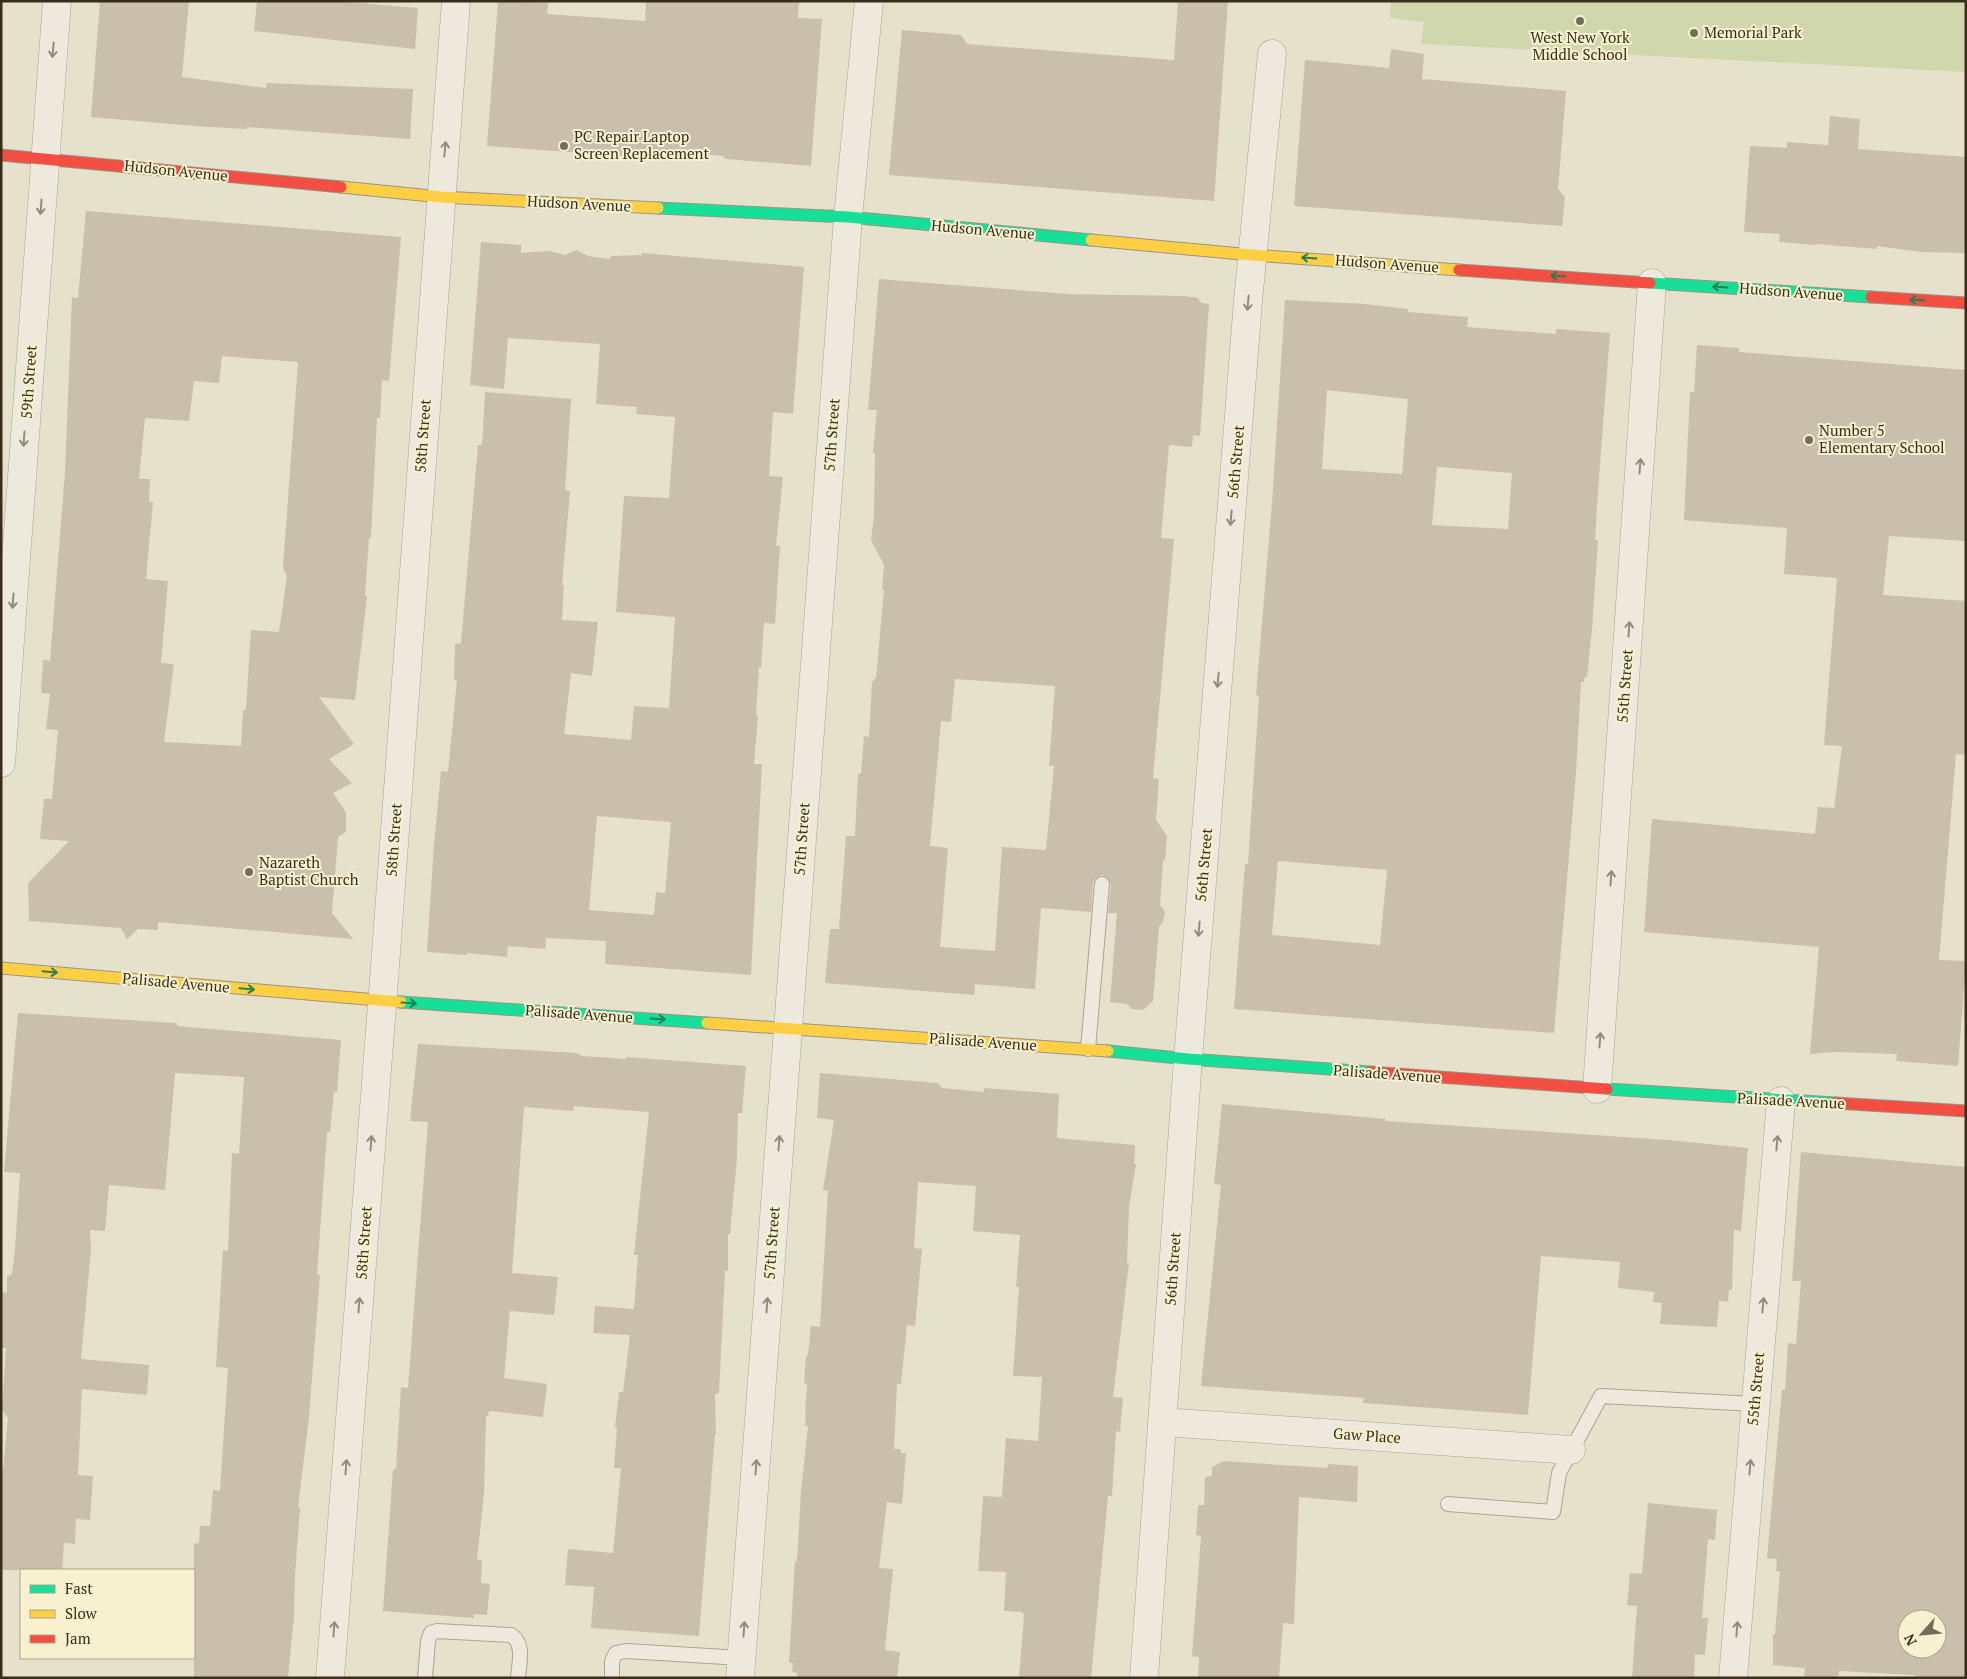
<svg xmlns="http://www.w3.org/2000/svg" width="1967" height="1679" font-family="'PT Serif',serif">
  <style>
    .green { fill: #d1d7ad }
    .building { fill: #c9bfac; fill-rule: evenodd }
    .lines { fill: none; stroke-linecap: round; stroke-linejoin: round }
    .lane-casing { stroke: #aaa495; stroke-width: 16 }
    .street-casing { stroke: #aaa495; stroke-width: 29 }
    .fast-casing { stroke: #9a9485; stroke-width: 13 }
    .slow-casing { stroke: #9a9485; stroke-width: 13 }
    .jam-casing { stroke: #9a9485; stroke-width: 13 }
    .lane { stroke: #edeadd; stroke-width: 14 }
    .street { stroke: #edeadd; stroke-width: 28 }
    .fast { stroke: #16e098; stroke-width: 11 }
    .slow { stroke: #ffcf43; stroke-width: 11 }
    .jam { stroke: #f24e42; stroke-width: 11 }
    .oneway { stroke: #938c7c }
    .oneway2 { stroke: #297e54 }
    .poi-dot { fill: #756d59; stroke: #f7f1d0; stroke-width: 2 }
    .labels { text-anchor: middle; stroke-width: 4; stroke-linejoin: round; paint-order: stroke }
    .poi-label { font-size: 15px; fill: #392e1c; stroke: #f7f1d0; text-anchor: start }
    .street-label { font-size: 15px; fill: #392e1c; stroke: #f7f1d0 }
  </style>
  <rect width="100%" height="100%" fill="#e5e1cb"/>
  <path class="green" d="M1391,1H1966V72L1421,44L1424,22L1390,18Z"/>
  <g class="building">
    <path d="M100,1H189L182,77L266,88L267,83L413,89L410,139L247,127L246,129L194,126L91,117Z"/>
    <path d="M257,1H335L418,8L415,49L254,31Z"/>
    <path d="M498,1L548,3L547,14L645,21L646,1H799L798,18L822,19L811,166L726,159L723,156L650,150V158L487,146Z"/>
    <path d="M1178,1H1228L1214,201L889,175L902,30L961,35L967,44L1174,60Z"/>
    <path d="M1391,49L1424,54L1422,79L1566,91L1558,189L1565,197L1562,226L1294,206L1305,60L1389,68Z"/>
    <path d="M1830,116L1860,119L1858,149L1966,157V253L1921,252L1877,246V249L1816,244V245L1779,242L1780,234L1744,232L1750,146L1787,148V142L1828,145Z"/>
    <path d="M86,211L401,237L389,381L382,380L380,418H377L371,538H369L365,596H367L355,700L319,697L354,744L329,759L352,783L333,793L346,812V832L338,837L332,913L353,939L158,922V930L138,929L127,939L121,928L29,921L28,883L69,841L40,839L44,799H52L58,730L46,729L50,694L41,693L43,660L50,661L65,472L72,297L78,298ZM222,356L298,362L283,567L287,576L279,632L251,630L246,710H243L241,746L164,742L174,664L161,663L168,581L146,579L153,502H149L150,479H139L145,418L189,421L194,381L219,383Z"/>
    <path d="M481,242L521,245V253L549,251L565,255L577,250L588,256L609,259L612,256L642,255V253L804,267L793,414L773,412L769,476L783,477L776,546H780L775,624L764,623L761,667H759L756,714L758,716L754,764H762L751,975L605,964L606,941L546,938L545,949L508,946L507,957L467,953V955L427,952L434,845L441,771L448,772L457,680H454L455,644L461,643L478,445H482L485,392L571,399L565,490L570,491L562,585H564L562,620L598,622L592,676L571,673L564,734L631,740L634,706L669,708L675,617L616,612L624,496L669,498L675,417L636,414L637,407L596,404L600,344L508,338L504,389L470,385ZM597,816L671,822L665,893L656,892L654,915L589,910Z"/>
    <path d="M879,279L1067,294L1185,296L1198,298L1201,303L1209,304L1200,436L1193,435L1192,447L1169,445L1161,538L1174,539L1153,778L1159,779L1156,820L1167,836L1165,860H1163L1160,905L1165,912L1163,922L1159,927L1153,1001L1143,1010L1131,1009L1127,1004L1110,1002L1117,913H1108L1111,884L1107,877L1102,875L1095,879L1093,883L1091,912L1041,908L1035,989L975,984L974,995L825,983L830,929H839L846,836H855L858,773L861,774L864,736L869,737L872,682L876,678L884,590H882L884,565L871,540L874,516L875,454L873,452L877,410H868ZM955,679L1055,686L1049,766H1054L1046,850L1002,847L995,951L940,947L948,848L930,846L941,721L951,722Z"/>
    <path d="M1285,300L1365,304L1408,309V312L1468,317L1467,327L1556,334V329L1610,333L1598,491L1595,540H1598L1592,629L1587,677L1584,678V682H1581L1576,773L1554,1033L1234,1009L1245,864H1248L1259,696L1256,695L1272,503ZM1327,390L1408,399L1402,474L1322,469ZM1437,467L1512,473L1508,529L1432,525ZM1278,861L1387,870L1380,945L1272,935Z"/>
    <path d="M1697,345L1739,348V352L1966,370V541L1889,536L1883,595L1966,601V755L1956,754L1939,960L1966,961L1958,1066L1896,1061L1897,1054L1835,1052L1810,1054L1819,947L1644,932L1652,819L1815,834L1818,807L1834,808L1842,746L1824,745L1837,578L1784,574L1787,528L1684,520L1690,392H1694Z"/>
    <path d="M18,1013L177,1023V1026L341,1040L337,1092L334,1091L330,1132H327L317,1275H320L309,1417L298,1507H300L295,1576L294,1616L288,1678H194V1544L199,1543L200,1526H210L213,1490L220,1491L228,1368L216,1367L223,1250L228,1251L232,1153L239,1154L244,1077L175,1073L165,1190L109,1185L105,1231L90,1230L91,1249L81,1359L149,1365L147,1395L82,1389L78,1475L93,1476L90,1520L76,1519L75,1544L64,1543L62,1570H1V1470H3L8,1418L2,1410L6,1348H1V1292L7,1293V1277L12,1274L15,1249L20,1173L4,1172Z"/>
    <path d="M418,1044L577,1053L582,1056L626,1059V1057L746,1066L742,1113H738L737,1158L730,1234H728V1271H725L719,1393L715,1394L716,1434H715L699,1636L591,1628L594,1587L565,1585L568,1549L613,1553L621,1468H614L617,1427H615L619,1392H623L630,1335L593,1333L595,1306L634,1309L638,1255H634L649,1112L574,1106L573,1111L524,1107L512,1273L558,1277L554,1315L510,1311L504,1378L547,1384L543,1417L489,1411L488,1416H486L484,1494L477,1560H482L481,1583L490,1584L487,1615L473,1614L474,1618L383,1611L393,1469H396L401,1387L408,1388L428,1122L410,1121Z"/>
    <path d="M820,1073L938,1083L942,1088L984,1092V1088L1059,1094L1057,1138L1135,1145L1134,1164H1136L1129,1207L1127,1263H1129L1113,1397L1123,1398L1120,1432L1116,1431L1112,1496H1108L1091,1678H1019L1024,1615L1022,1612L1004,1611L1006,1572L978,1571L983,1496L1002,1497L1006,1438L1038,1441L1042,1377L1013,1376L1019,1287H1016L1020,1235L973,1231L976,1186L918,1182L914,1248L922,1249L915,1326L907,1325L901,1384H897L894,1449H901V1453H906L902,1504L887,1502L879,1568L893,1569L885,1650L900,1652L897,1678H797V1673L792,1672L793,1663H789L795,1561H797L801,1491L808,1426H805L806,1413H805L807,1384L804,1383L806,1356L808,1355L811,1326L820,1327L828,1191L823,1190L834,1120L817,1118Z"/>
    <path d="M1222,1104L1386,1119L1385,1121L1668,1140L1748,1148L1741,1231L1734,1230L1732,1290H1729L1728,1302L1719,1301L1717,1327L1660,1324L1662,1303L1653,1302L1654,1292L1618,1288L1620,1262L1541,1256L1528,1415L1363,1403L1364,1398L1201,1386L1221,1185L1214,1184Z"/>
    <path d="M1801,1152L1966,1167V1678H1915V1675L1839,1671L1838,1678H1804L1805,1668L1773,1665V1634H1775L1780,1572L1776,1571L1777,1559L1767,1558L1782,1390H1785L1788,1343L1796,1344L1801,1281H1792ZM1907,1619H1937V1649H1907Z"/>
    <path d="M1224,1461L1327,1468L1328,1464L1358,1466L1357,1502L1299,1497L1294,1624L1283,1623L1279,1678H1198L1199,1657L1192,1656L1201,1536L1196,1535L1198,1505H1204L1205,1477L1212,1476V1467Z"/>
    <path d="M1648,1503L1717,1510L1715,1540L1708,1539L1702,1618H1708L1705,1655L1695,1654L1694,1678H1632L1637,1606L1627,1605L1630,1573L1642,1574Z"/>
  </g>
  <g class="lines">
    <g class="lane-casing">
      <g id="lane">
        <path d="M1088,1049L1102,884"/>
        <path d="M1448,1504L1553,1512L1559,1473L1601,1396L1755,1404"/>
        <path d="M425,1678L428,1641L431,1633L437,1631L511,1635C525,1644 519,1663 518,1678"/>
        <path d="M612,1678V1661L616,1653L626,1651L742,1658"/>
      </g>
    </g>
    <g class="street-casing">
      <g id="street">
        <path d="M1,763L57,1"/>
        <path d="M1597,1089L1652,283"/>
        <path d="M1162,1422L1571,1450"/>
        <path d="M330,1678L386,953L456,1"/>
        <path d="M740,1678L848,217L869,1"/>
        <path d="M1144,1678L1188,1059L1248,301L1272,54"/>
        <path d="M1733,1678L1781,1101"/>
      </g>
    </g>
    <g class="fast-casing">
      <g id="fast">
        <path d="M658,208L848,217L1091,240"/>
        <path d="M1650,283L1871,297"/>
        <path d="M401,1002L707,1023"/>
        <path d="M1108,1051L1188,1059L1370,1072"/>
        <path d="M1607,1089L1835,1103"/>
      </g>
    </g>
    <g class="slow-casing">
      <g id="slow">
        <path d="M341,187L441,197L658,208"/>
        <path d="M1091,240L1252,255L1459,270"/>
        <path d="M1,968L401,1002"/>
        <path d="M707,1023L1108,1051"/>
      </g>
    </g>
    <g class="jam-casing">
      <g id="jam">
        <path d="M1,155L341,187"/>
        <path d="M1459,270L1650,283"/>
        <path d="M1871,297L1966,303"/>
        <path d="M1370,1072L1607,1089"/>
        <path d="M1835,1103L1966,1111"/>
      </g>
    </g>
    <use href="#lane" class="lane"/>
    <use href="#street" class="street"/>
    <use href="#fast" class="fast"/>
    <use href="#slow" class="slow"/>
    <use href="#jam" class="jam"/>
  </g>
  <defs><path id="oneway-shaft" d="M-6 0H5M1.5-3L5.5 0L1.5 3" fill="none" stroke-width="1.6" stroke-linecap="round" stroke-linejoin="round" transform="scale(1.25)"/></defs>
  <g class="oneway">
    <use href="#oneway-shaft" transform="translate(53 50) rotate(95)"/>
    <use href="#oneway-shaft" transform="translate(445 149) rotate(-85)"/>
    <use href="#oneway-shaft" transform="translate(41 207) rotate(94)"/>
    <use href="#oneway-shaft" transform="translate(1248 303) rotate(95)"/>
    <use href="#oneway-shaft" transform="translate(24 439) rotate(94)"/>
    <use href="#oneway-shaft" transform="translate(1640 466) rotate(-86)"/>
    <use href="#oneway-shaft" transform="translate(1231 518) rotate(95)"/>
    <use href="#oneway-shaft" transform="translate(13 601) rotate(94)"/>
    <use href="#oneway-shaft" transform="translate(1629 629) rotate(-86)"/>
    <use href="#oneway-shaft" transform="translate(1218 680) rotate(95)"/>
    <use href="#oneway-shaft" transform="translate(1611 878) rotate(-86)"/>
    <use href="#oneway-shaft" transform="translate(1199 929) rotate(95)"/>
    <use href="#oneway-shaft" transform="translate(1600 1040) rotate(-86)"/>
    <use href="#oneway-shaft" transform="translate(371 1143) rotate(-86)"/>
    <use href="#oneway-shaft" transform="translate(779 1143) rotate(-86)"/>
    <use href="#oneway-shaft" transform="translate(1777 1143) rotate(-85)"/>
    <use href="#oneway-shaft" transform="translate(359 1305) rotate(-86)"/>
    <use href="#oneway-shaft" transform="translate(767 1305) rotate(-86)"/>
    <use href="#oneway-shaft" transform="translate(1763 1305) rotate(-85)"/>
    <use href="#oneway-shaft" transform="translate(346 1467) rotate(-86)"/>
    <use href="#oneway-shaft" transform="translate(756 1467) rotate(-86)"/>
    <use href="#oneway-shaft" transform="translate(1750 1467) rotate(-85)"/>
    <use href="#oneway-shaft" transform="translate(334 1629) rotate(-86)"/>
    <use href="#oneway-shaft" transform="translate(744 1629) rotate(-86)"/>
    <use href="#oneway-shaft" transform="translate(1737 1629) rotate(-85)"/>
  </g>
  <g class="oneway2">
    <use href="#oneway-shaft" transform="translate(1309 258) rotate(-176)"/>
    <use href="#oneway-shaft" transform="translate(1558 276) rotate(-176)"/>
    <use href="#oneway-shaft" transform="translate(1720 287) rotate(-176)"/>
    <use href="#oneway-shaft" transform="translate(1917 300) rotate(-176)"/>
    <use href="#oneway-shaft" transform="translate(50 972) rotate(5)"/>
    <use href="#oneway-shaft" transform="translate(247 989) rotate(5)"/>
    <use href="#oneway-shaft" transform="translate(409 1003) rotate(4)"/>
    <use href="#oneway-shaft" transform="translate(658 1019) rotate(4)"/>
  </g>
  <g class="poi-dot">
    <circle cx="1580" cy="21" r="5"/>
    <circle cx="1694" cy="33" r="5"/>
    <circle cx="564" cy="146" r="5"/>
    <circle cx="1809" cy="440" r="5"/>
    <circle cx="249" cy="872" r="5"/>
  </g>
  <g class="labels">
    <g class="poi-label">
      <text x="1704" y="38">Memorial Park</text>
      <text x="1580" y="43" text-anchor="middle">West New York<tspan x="1580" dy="17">Middle School</tspan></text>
      <text x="574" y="142">PC Repair Laptop<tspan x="574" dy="17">Screen Replacement</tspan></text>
      <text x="1819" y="436">Number 5<tspan x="1819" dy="17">Elementary School</tspan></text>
      <text x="259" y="868">Nazareth<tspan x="259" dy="17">Baptist Church</tspan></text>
    </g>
    <g class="street-label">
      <text transform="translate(176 171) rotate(6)" y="5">Hudson Avenue</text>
      <text transform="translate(579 204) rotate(3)" y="5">Hudson Avenue</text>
      <text transform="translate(983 230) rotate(5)" y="5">Hudson Avenue</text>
      <text transform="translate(1387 264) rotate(4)" y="5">Hudson Avenue</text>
      <text transform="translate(1791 292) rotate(4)" y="5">Hudson Avenue</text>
      <text transform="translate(29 382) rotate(-86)" y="5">59th Street</text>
      <text transform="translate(832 435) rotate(-86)" y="5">57th Street</text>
      <text transform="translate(423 436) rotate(-86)" y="5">58th Street</text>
      <text transform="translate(1236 462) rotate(-85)" y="5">56th Street</text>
      <text transform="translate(1625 686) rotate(-86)" y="5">55th Street</text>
      <text transform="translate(802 839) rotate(-86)" y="5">57th Street</text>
      <text transform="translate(394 840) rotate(-86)" y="5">58th Street</text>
      <text transform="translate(1204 865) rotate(-85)" y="5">56th Street</text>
      <text transform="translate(176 983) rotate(5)" y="5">Palisade Avenue</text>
      <text transform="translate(579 1014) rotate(4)" y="5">Palisade Avenue</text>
      <text transform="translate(983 1042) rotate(4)" y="5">Palisade Avenue</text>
      <text transform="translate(1387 1074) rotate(4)" y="5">Palisade Avenue</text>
      <text transform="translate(1791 1101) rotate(3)" y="5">Palisade Avenue</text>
      <text transform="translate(364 1243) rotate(-86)" y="5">58th Street</text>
      <text transform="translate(772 1243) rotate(-86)" y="5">57th Street</text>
      <text transform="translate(1173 1269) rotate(-86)" y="5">56th Street</text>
      <text transform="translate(1756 1389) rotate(-85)" y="5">55th Street</text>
      <text transform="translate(1367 1436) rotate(4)" y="5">Gaw Place</text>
    </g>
  </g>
  <rect width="1967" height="1679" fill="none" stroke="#392e1c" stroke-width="5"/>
  <rect x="20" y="1569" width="175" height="90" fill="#f7f1d0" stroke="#aba388"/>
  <rect x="30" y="1585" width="25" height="8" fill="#16e098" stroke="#aba388"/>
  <text x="65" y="1594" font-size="15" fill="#392e1c">Fast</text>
  <rect x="30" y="1610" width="25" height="8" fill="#ffcf43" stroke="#aba388"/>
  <text x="65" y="1619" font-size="15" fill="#392e1c">Slow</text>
  <rect x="30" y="1635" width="25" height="8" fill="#f24e42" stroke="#aba388"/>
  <text x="65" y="1644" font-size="15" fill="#392e1c">Jam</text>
  <g transform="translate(1922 1634) rotate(243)"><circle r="24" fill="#f7f1d0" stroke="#aba388"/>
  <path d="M0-4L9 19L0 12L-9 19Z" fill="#756d59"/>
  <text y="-8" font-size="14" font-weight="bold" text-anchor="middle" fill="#392e1c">N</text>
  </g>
</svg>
